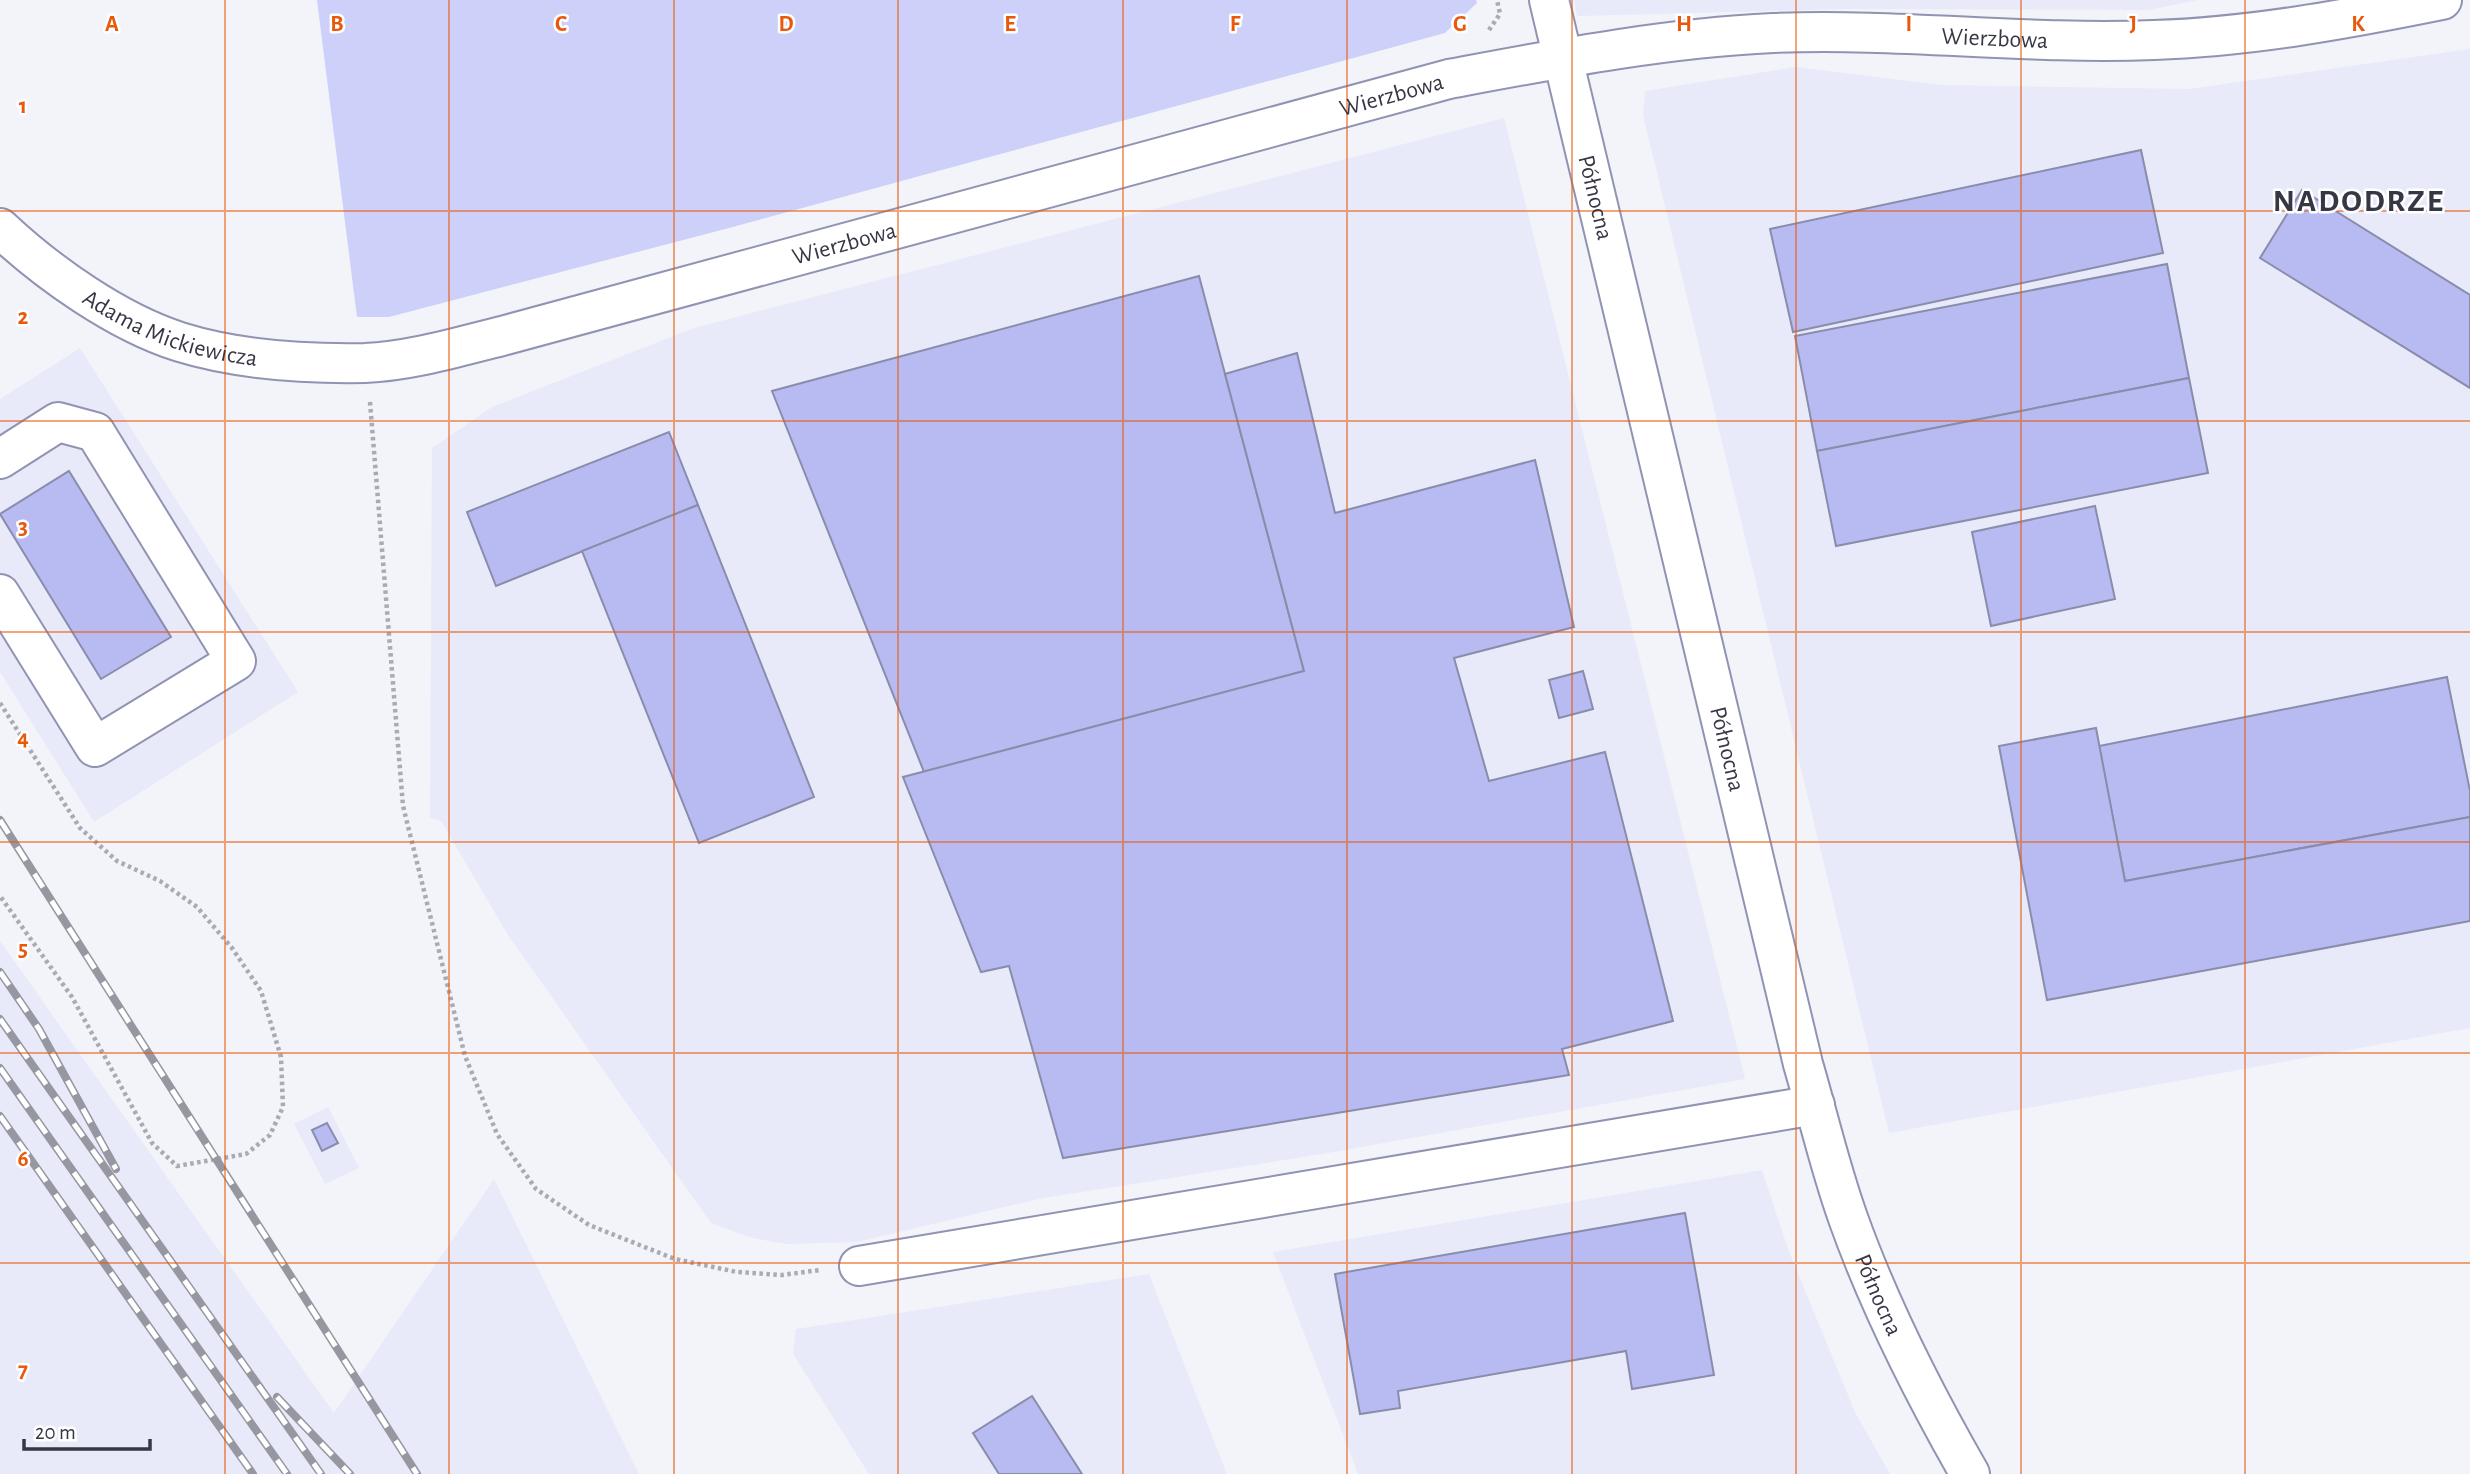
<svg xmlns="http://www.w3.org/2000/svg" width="2470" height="1474" font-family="'Alegreya Sans',sans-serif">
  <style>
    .built { fill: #e8eafa }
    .green { fill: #cdd0f9 }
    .building { fill: #b7bbf1; stroke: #8a8cab; stroke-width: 2 }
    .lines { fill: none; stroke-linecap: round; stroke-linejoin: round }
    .minor-casing { stroke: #9193b2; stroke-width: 42 }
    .path { stroke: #a9aab3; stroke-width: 4.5; stroke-dasharray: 3.5 3.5; stroke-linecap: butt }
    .minor { stroke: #fff; stroke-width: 38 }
    .rail-casing { stroke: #9797a1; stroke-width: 8 }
    .rail { stroke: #fff; stroke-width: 5; stroke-dasharray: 16; stroke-linecap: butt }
    .grid { fill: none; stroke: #e8590c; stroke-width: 2; stroke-opacity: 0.55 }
    .labels { text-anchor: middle; stroke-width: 5; stroke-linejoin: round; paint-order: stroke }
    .street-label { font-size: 24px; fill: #363744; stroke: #fff }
    .district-label { font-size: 32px; font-weight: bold; letter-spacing: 2px; fill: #363744; stroke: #fff }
    .grid-label { font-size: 23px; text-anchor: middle; font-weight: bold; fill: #e8590c; stroke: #fff; stroke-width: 5; stroke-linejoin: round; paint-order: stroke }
  </style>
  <rect width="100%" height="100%" fill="#f3f3fa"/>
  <g class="built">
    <path d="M1574,0H2198L2149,10L1848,9L1577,16Z"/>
    <path d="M2470,49V1028L1889,1133L1643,115L1645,91L1796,67L1941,85L2189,89Z"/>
    <path d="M1504,118L1745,1079L1322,1154L1038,1199L857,1242L787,1244L752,1238L711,1223L508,935L441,821L430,818L432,448L492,407L694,328Z"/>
    <path d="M80,348L298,692L94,822L0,672V399Z"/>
    <path d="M0,941L334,1413L494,1179L639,1474H0Z"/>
    <path d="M328,1107L359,1168L325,1184L294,1124Z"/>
    <path d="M1762,1170L1788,1249L1855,1412L1890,1474H1358L1273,1252Z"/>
    <path d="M1149,1274L1227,1474H869L793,1354L796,1329Z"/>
  </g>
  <path class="green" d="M317,0H1476L1477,3L1445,33L729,228L389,317H357Z"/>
  <g class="building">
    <path d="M2141,150L2163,253L1793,332L1770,229Z"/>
    <path d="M2302,190L2470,295V388L2260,258Z"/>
    <path d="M2167,264L2189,378L1817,451L1795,336Z"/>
    <path d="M1199,276L1304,671L924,772L772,391Z"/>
    <path d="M1297,353L1335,513L1535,460L1574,627L1454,658L1489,781L1605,752L1673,1021L1562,1049L1569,1075L1063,1158L1009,966L981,972L903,777L1304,671L1225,374Z"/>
    <path d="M2189,378L2208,473L1836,546L1817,451Z"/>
    <path d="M669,432L698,505L496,586L467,512Z"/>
    <path d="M69,471L171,637L101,679L0,514Z"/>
    <path d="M698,505L814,797L699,843L582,551Z"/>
    <path d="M2095,506L2115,599L1991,626L1972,532Z"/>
    <path d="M1583,671L1593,709L1559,718L1549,680Z"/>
    <path d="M2447,677L2470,791V817L2125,881L2099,746Z"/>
    <path d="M2096,728L2125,881L2470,817V921L2047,1000L1999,746Z"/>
    <path d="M327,1123L338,1143L322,1151L312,1130Z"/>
    <path d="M1685,1213L1714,1375L1632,1389L1626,1351L1398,1391L1400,1408L1360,1414L1335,1274Z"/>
    <path d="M1032,1396L1082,1474H999L973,1433Z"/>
  </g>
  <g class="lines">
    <g class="minor-casing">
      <g id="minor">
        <path id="s1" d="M1549,0L1803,1064C1818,1115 1830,1168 1848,1218C1880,1308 1923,1392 1970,1474"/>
        <path id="s2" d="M0,228C48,273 117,322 180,342C238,360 305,364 365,363C411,361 457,347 502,336L1449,79C1556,59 1664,38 1773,33C1901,28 2027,45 2154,40C2250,37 2348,19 2442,0"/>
        <path d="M0,459L58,422L95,432L236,661L95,747L0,594"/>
        <path d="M859,1266L1815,1105"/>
      </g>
    </g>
    <g class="path">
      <path d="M1489,30L1500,14L1497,0"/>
      <path d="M370,402L403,806L465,1056L497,1134L536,1189L589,1225L675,1259L737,1272L782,1275L820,1270"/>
      <path d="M0,703L80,828L117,861L160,881L197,907L232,948L261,991L281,1057L283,1107L270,1135L246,1154L177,1166L152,1143L72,997L0,896"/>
    </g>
    <use href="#minor" class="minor"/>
    <g class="rail-casing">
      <g id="rail">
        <path d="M0,820L417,1474"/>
        <path d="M0,972L39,1029L116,1169"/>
        <path d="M0,1019L321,1474"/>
        <path d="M0,1068L287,1474"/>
        <path d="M0,1116L253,1474"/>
        <path d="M277,1397L350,1474"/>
      </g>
    </g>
    <use href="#rail" class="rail"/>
  </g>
  <path class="grid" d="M225,0V1474M449,0V1474M674,0V1474M898,0V1474M1123,0V1474M1347,0V1474M1572,0V1474M1796,0V1474M2021,0V1474M2245,0V1474M0,211H2470M0,421H2470M0,632H2470M0,842H2470M0,1053H2470M0,1263H2470"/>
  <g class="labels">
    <g class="street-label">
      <text dy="8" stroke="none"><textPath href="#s2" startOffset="2072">Wierzbowa</textPath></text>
      <text dy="8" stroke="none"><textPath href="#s2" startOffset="1463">Wierzbowa</textPath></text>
      <text dy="8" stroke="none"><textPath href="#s1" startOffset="203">Północna</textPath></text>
      <text dy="8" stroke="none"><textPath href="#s2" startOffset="896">Wierzbowa</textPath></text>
      <text dy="8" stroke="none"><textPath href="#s2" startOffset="201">Adama Mickiewicza</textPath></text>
      <text dy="8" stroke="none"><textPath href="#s1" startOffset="770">Północna</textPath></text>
      <text dy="8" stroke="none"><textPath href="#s1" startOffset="1337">Północna</textPath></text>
    </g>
    <g class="district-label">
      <text x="2359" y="211">NADODRZE</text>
    </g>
  </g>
  <g class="grid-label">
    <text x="112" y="31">A</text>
    <text x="337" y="31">B</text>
    <text x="561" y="31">C</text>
    <text x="786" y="31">D</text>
    <text x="1010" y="31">E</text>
    <text x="1235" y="31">F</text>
    <text x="1460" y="31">G</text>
    <text x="1684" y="31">H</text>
    <text x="1909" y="31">I</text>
    <text x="2133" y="31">J</text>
    <text x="2358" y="31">K</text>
    <text x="23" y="113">1</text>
    <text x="23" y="324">2</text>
    <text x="23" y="534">3</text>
    <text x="23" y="745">4</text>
    <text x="23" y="956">5</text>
    <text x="23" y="1166">6</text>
    <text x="23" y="1377">7</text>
  </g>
  <path d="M24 1439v10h126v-10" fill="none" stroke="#363744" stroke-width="3.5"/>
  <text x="35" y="1439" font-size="21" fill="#363744" stroke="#ffffff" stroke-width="5" paint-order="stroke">20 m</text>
</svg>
